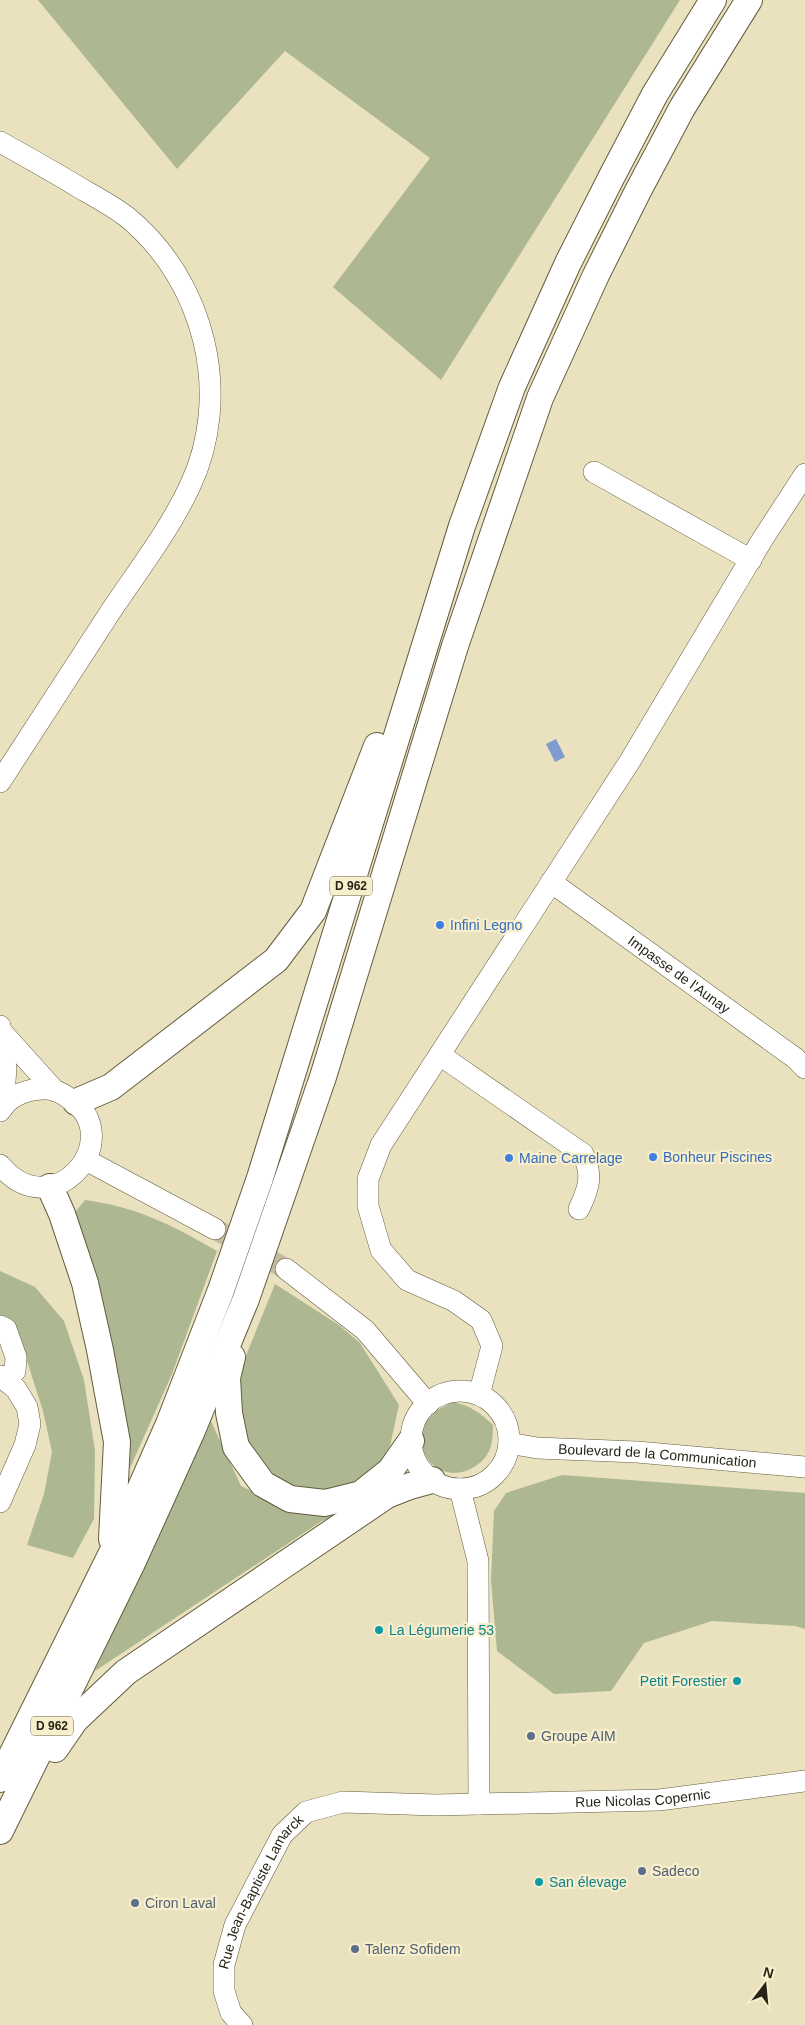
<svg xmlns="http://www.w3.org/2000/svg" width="805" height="2025" font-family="Helvetica,sans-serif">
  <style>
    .green { fill: #adb791 }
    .water { fill: #809bd0 }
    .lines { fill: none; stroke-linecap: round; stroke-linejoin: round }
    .minor-tunnel { stroke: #c3bc9e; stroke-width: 21; stroke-dasharray: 21 11; stroke-linecap: butt }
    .minor-casing { stroke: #635c3d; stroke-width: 22 }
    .major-casing { stroke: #635c3d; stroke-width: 28 }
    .minor { stroke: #fff; stroke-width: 21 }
    .major { stroke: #fff; stroke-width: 26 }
    .shop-dot { fill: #3f7fe0; stroke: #f7efcb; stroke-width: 2 }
    .culture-dot { fill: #0f9aa8; stroke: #f7efcb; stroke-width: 2 }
    .service-dot { fill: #5c6f8a; stroke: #f7efcb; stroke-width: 2 }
    .labels { text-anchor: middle; stroke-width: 4.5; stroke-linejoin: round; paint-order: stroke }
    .shield { fill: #f7efcb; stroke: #66624e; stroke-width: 1 }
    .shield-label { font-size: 12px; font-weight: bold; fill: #282518 }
    .shop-label { font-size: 14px; fill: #366cbe; stroke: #f7efcb; text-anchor: start }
    .street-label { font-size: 14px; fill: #282518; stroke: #f7efcb }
    .culture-label { font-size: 14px; fill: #0d838f; stroke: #f7efcb; text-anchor: start }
    .service-label { font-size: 14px; fill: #4e5e75; stroke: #f7efcb; text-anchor: start }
  </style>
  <rect width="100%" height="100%" fill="#eae2bf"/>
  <g class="green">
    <path d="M38,0H680L441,380L333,287L430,158L285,51L177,169Z"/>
    <path d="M85,1200C137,1207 172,1225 217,1251L172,1374L122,1486L71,1217Z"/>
    <path d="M0,1271L35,1287L64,1321L84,1380L95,1451L94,1519L73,1558L27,1545L44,1494L52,1452L43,1411L15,1323L0,1316Z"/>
    <path d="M275,1284L339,1325L360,1343L399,1405L390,1446L374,1473L341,1488L312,1494L276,1478L251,1447L235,1411L243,1363Z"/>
    <path d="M454,1402C470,1406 481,1413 493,1425C493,1443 491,1457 474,1467C431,1493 391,1425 454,1402Z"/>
    <path d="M210,1419L241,1486L273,1501L348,1512L322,1521L95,1671Z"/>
    <path d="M562,1475L805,1493V1629L795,1626L712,1621L644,1643L611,1691L554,1694L497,1651L491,1580L494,1511L506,1493Z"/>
  </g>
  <path class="water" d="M556,739L565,757L555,762L546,744Z"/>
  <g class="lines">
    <path class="minor-tunnel" d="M215,1229L286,1269"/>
    <g class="minor-casing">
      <g id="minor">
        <path d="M0,142C27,157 54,172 80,188C96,197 113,206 127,217C205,281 233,395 190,486C169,531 137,572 109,614C73,670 36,726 0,782"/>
        <path d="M594,472L751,560"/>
        <path id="s1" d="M551,882L795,1058L805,1068"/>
        <path d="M0,1026L6,1068L3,1107"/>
        <path d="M2,1032L55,1091"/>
        <path d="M440,1055L583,1154C593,1175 589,1188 579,1209"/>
        <path d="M0,1111C9,1096 25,1090 42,1089C52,1088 62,1093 70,1099C129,1138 53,1229 0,1165"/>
        <path d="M86,1160L215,1229"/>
        <path d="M286,1269L365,1330L428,1404"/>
        <path d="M0,1326L6,1329L16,1357L15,1371L10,1375L3,1377"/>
        <path d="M0,1376L16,1389L27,1407L30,1424L25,1445L0,1502"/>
        <circle cx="460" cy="1440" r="49"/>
        <path d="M479,1395L492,1346L481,1320L454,1301L407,1280L381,1250L368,1206V1179L381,1145L630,761L762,540L805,474"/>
        <path id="s2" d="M509,1443L537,1448L637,1452L805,1467"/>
        <path d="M460,1489L478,1561L479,1804"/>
        <path id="s3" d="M242,2025L231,2013L224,1991V1965L235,1925L282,1835L306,1812L343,1802L436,1805L659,1800L805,1781"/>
      </g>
    </g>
    <g class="major-casing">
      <g id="major">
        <path d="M76,1102L111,1087L276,960L313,911L377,746"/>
        <path d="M50,1187L62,1214L85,1283L100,1350L117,1442L112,1539"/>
        <path d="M232,1357L227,1378L229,1413L236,1447L263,1484L290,1499L325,1503L361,1494L390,1471L411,1441"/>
        <path d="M55,1749L75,1720L126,1672L387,1495L410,1486L432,1480"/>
        <path d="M0,1779L111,1555L169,1424L221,1290L260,1178L462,526L512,387L568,263L612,176L655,94L713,0"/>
        <path d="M0,1831L132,1563L191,1433L246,1299L323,1077L455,646L540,398L596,275L638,191L682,108L749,0"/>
      </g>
    </g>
    <use href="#minor" class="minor"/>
    <use href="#major" class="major"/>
  </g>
  <g class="shop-dot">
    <circle cx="440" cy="925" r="5"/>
    <circle cx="653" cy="1157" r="5"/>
    <circle cx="509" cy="1158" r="5"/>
  </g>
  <g class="culture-dot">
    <circle cx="379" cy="1630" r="5"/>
    <circle cx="737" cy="1681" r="5"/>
    <circle cx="539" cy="1882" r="5"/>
  </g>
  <g class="service-dot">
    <circle cx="531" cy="1736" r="5"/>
    <circle cx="642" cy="1871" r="5"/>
    <circle cx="135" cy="1903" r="5"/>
    <circle cx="355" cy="1949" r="5"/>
  </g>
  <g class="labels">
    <g class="shield">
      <rect x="330" y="876.5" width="42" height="19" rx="4"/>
      <rect x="31" y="1716.5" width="42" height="19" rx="4"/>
    </g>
    <g class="shield-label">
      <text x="351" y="890">D 962</text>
      <text x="52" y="1730">D 962</text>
    </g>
    <g class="shop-label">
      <text x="450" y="930">Infini Legno</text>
      <text x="663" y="1162">Bonheur Piscines</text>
      <text x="519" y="1163">Maine Carrelage</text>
    </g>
    <g class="street-label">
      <text dy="5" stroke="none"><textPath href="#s1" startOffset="158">Impasse de l'Aunay</textPath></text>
      <text dy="5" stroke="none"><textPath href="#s2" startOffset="149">Boulevard de la Communication</textPath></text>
      <text dy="5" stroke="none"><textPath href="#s3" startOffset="580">Rue Nicolas Copernic</textPath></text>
      <text dy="5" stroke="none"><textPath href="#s3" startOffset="148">Rue Jean-Baptiste Lamarck</textPath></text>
    </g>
    <g class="culture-label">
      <text x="389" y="1635">La Légumerie 53</text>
      <text x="727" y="1686" text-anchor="end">Petit Forestier</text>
      <text x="549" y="1887">San élevage</text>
    </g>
    <g class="service-label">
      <text x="541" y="1741">Groupe AIM</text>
      <text x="652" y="1876">Sadeco</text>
      <text x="145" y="1908">Ciron Laval</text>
      <text x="365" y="1954">Talenz Sofidem</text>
    </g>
  </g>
  <g transform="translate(765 1985) rotate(16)" stroke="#f7efcb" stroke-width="4" paint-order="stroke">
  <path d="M0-4L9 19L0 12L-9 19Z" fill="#282518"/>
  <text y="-8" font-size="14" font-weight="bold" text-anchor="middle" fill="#282518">N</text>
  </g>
</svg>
